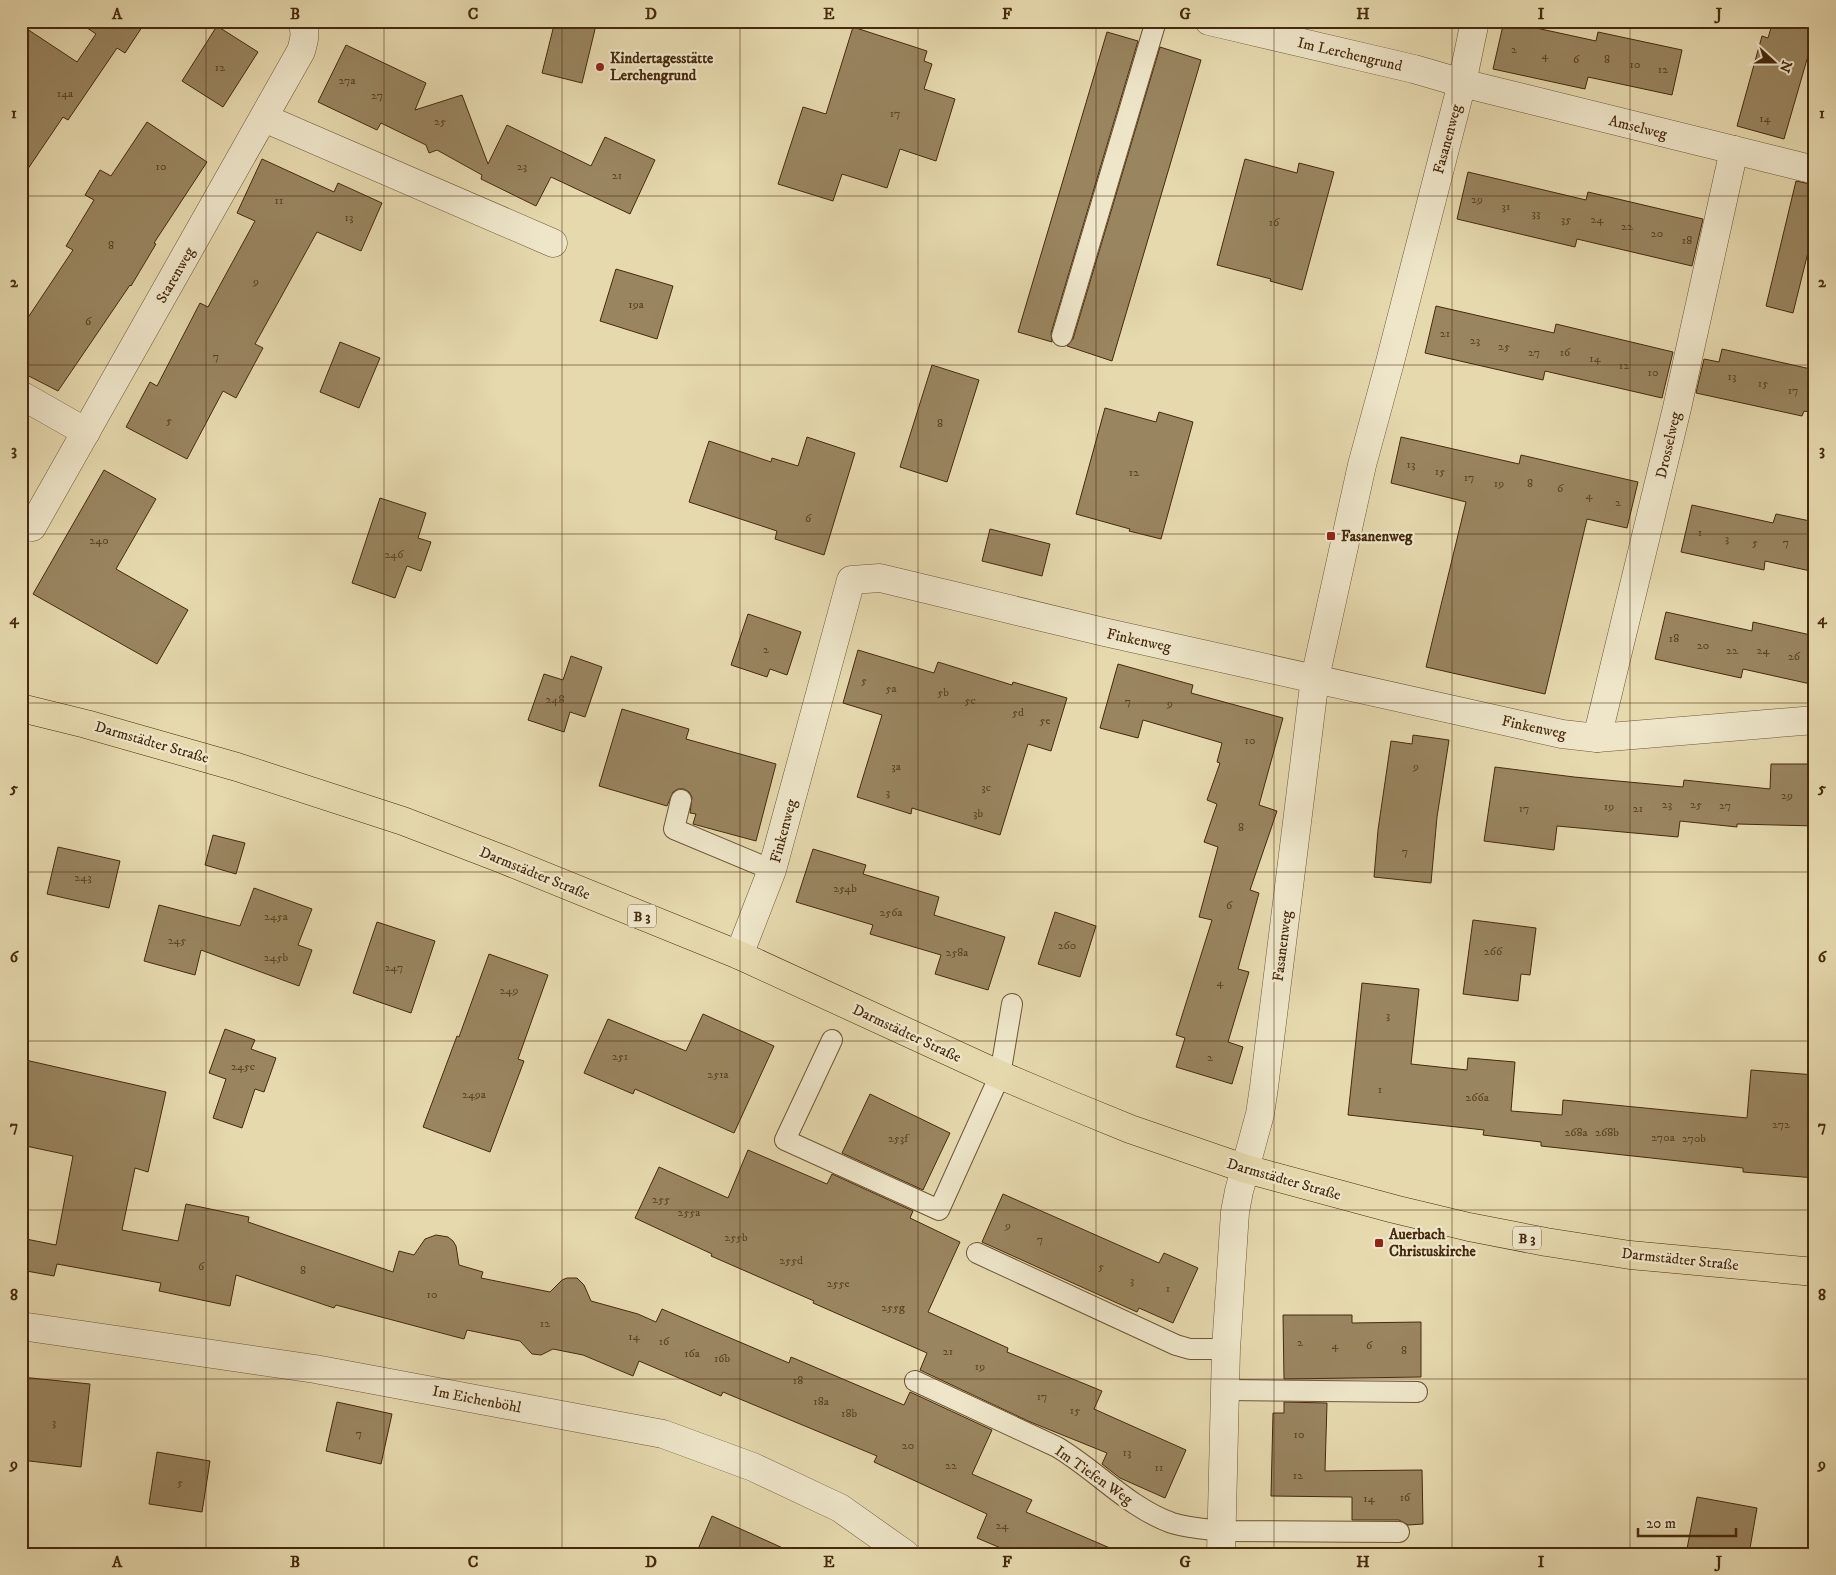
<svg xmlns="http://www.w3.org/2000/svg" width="1836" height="1575" font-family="'IM FELL DW Pica',serif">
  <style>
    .building { fill: #998560; stroke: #462a0c }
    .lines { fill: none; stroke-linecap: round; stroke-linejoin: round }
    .lane-casing { stroke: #6e5634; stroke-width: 22 }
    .street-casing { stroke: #6e5634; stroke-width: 29 }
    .primary-casing { stroke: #462a0c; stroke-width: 29 }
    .lane { stroke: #efe6ca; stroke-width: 20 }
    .street { stroke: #efe6ca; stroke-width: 28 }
    .primary { stroke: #e6d9ae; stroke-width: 28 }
    .grid { fill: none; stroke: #462a0c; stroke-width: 1; stroke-opacity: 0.55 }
    .poi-dot { fill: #8f2418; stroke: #efe6ca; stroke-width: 2 }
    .labels { text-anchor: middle; stroke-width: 4.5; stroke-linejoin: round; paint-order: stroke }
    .number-label { font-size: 12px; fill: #5b4121 }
    .shield { fill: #efe6ca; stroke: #796245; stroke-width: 1 }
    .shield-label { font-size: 14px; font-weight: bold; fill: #462a0c }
    .street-label { font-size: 15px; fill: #462a0c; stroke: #efe6ca }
    .poi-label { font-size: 15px; font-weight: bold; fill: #462a0c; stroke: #efe6ca; text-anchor: start }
    .neatline { fill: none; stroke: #462a0c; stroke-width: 2 }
    .grid-label { font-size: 16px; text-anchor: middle; font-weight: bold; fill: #462a0c }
  </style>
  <rect width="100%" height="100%" fill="#e6d9ae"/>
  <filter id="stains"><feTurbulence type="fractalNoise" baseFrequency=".004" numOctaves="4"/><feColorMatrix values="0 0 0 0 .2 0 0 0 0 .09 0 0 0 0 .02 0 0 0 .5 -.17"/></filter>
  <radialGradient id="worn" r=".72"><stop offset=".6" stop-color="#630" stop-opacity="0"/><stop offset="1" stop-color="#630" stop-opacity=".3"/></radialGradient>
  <g class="building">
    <path d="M77,21H146L125,53L117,48L68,120L63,117L21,179V25L77,62L96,34Z"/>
    <path d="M555,21H597L582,83L542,73Z"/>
    <path d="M1504,21L1596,41L1598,32L1682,50L1672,95L1588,77L1585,89L1493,69Z"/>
    <path d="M1773,21H1815V51L1810,49L1784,139L1737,126L1762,36L1768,38Z"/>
    <path d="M217,26L258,52L223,107L182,81Z"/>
    <path d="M853,27L927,51L924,61L932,64L924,89L955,99L936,161L900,149L887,188L842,174L833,201L778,184L803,107L826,114Z"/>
    <path d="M1107,32L1138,41L1051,333L1052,342L1018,332Z"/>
    <path d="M346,45L426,83L415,110L462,95L488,164L507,125L591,166L605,137L655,160L630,214L551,177L536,206L481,179L482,175L437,150L429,153L426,145L381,123L377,130L318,102Z"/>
    <path d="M1160,47L1201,60L1112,361L1067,346L1073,339Z"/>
    <path d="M147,122L207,162L154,243L156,244L131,286L130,285L58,391L21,372V328L73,250L66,246L94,200L85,195L100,170L111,176Z"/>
    <path d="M262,159L334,192L338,183L382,203L361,251L317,232L255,344L263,348L236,398L223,391L187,459L126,427L150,382L157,386L200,303L208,307L255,221L237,213Z"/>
    <path d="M1245,159L1297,173L1299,163L1334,172L1302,290L1270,281L1271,279L1217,265Z"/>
    <path d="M1468,172L1586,200L1588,192L1703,219L1692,266L1577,239L1575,247L1457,219Z"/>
    <path d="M1796,181L1815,185V224L1793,313L1766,306Z"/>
    <path d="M616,269L673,286L657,339L600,321Z"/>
    <path d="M1436,306L1554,333L1556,324L1673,352L1662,398L1545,371L1543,380L1425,353Z"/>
    <path d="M340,342L380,358L359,408L320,392Z"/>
    <path d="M1722,349L1815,370V413L1804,411L1802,416L1696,393L1704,359L1719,362Z"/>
    <path d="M932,365L979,380L947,482L900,467Z"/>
    <path d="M1105,408L1156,422L1159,412L1193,422L1161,539L1129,531L1130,529L1076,514Z"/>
    <path d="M807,437L855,453L824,555L775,539L777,531L689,502L709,441L771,462L772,458L798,466Z"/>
    <path d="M1401,437L1519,464L1521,455L1638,482L1627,528L1587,519L1545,694L1426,667L1466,502L1391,483Z"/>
    <path d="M104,470L156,499L116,569L188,610L157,664L33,594Z"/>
    <path d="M380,498L426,513L418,538L431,542L421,571L407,566L395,598L352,583Z"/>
    <path d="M1692,505L1773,523L1776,514L1815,522V572L1765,561L1764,570L1681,552Z"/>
    <path d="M990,529L1050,544L1042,576L982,561Z"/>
    <path d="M1666,612L1752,631L1753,622L1815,636V685L1743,669L1741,678L1655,659Z"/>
    <path d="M748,614L801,632L787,675L770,669L767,677L731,665Z"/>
    <path d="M858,650L934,673L938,662L1012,685L1013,682L1067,698L1051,751L1028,744L1000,835L912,808L911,814L857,797L882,715L843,703Z"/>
    <path d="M571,656L602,667L585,717L570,712L564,732L528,720L544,674L563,680Z"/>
    <path d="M1118,664L1193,685L1191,693L1283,718L1259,805L1277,811L1250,890L1259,893L1238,969L1249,972L1228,1042L1243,1047L1232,1084L1176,1067L1185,1038L1176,1035L1212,920L1199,917L1218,847L1204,842L1217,804L1207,800L1220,763L1217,762L1222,743L1143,720L1138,738L1100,728Z"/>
    <path d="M622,709L689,729L686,739L776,764L756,841L693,824L696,814L690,813L692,797L689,792L684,789H678L673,792L667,806L599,786Z"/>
    <path d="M1413,735L1449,740L1437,817L1431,883L1374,877L1378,830L1391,741L1412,744Z"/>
    <path d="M1771,764H1815V826L1737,824V827L1680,821L1678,837L1557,826L1554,850L1484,841L1495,767L1574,777L1683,787L1684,780L1770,789Z"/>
    <path d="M213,835L245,843L236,874L205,865Z"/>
    <path d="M58,847L120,861L109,908L47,894Z"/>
    <path d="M813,849L866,865L863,874L939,897L934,915L1005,937L988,990L935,974L941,955L870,934L873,925L796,902Z"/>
    <path d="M254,888L312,909L298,945L312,950L299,986L201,950L195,975L144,961L159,905L240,926Z"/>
    <path d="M1055,912L1096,926L1080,977L1038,964Z"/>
    <path d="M1473,920L1536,928L1530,975L1521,974L1518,1001L1463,994Z"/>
    <path d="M377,922L435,941L411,1013L353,993Z"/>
    <path d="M489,954L548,975L518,1059L524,1061L490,1152L423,1127L457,1036L459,1037Z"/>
    <path d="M1362,983L1419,989L1411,1064L1467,1070L1468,1058L1515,1062L1511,1111L1562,1115L1563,1100L1747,1118L1751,1070L1815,1075V1178L1743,1172V1168L1541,1146V1142L1483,1135L1484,1130L1348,1115Z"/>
    <path d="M703,1014L774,1046L734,1133L635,1089L633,1094L584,1073L608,1019L686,1051Z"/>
    <path d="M225,1029L255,1040L251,1049L276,1058L264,1092L255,1089L242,1128L213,1118L226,1079L209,1073Z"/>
    <path d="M21,1059L166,1092L148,1172L135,1168L122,1230L178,1241L186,1204L249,1217L248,1222L393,1272L399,1251L414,1255L425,1239L436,1235L448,1237L453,1241L456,1246L459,1265L483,1272L481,1278L550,1292L562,1280L567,1278H577L584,1285L591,1301L638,1314L656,1322L662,1309L789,1363L791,1357L904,1405L910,1392L992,1430L972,1474L1032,1500L1026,1512L1124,1554H1015L977,1538L987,1514L874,1462L877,1456L723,1392L721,1396L639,1361L633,1376L583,1355L553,1349L541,1355L532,1354L520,1341L467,1330L464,1339L336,1305L334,1308L236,1275L230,1306L159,1291L161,1283L57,1264L54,1276L21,1270V1238L56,1245L73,1156L21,1145Z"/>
    <path d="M870,1094L950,1133L923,1190L842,1153Z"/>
    <path d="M748,1150L827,1184L832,1174L913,1211L910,1218L960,1242L928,1312L1008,1348L1007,1352L1102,1391L1094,1409L1186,1450L1165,1498L1120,1478L1102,1464L1107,1453L1028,1421L920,1370L927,1353L813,1303L814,1301L711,1256L712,1254L635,1218L659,1167L728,1198Z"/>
    <path d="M1003,1194L1159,1263L1164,1253L1198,1268L1173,1323L1139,1308L1137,1312L982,1242Z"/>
    <path d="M1283,1315H1352V1323L1421,1322V1377L1284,1379Z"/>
    <path d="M21,1377L90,1384L81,1467L21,1460Z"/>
    <path d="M337,1402L392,1414L381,1464L326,1451Z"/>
    <path d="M1284,1402L1327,1403L1325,1471L1422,1470L1423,1524L1408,1525L1399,1520H1352V1497L1271,1496L1273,1413H1284Z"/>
    <path d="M157,1452L210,1461L202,1512L149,1504Z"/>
    <path d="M1697,1497L1757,1508L1749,1554H1686Z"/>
    <path d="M712,1516L796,1554H696Z"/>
  </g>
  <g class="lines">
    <g class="lane-casing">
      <g id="lane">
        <path d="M1062,336L1156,21"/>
        <path d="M681,800L674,829L772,870"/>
        <path d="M832,1040L785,1140L939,1210L1000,1075L1012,1004"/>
        <path d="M977,1253L1176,1345L1190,1349H1226"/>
        <path d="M915,1381L1057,1447C1096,1470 1129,1508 1172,1523C1188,1528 1205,1529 1222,1531L1399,1532"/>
        <path d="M1226,1390L1417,1392"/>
      </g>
    </g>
    <g class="street-casing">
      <g id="street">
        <path d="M1209,21L1414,69L1462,83L1815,170"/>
        <path d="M264,118L553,243"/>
        <path d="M21,395L86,432"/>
        <path d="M32,527L301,51C304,41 307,31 301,21"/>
        <path d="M1597,738L1677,408L1734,150"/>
        <path d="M739,955L772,870L851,580L880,578L1104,632L1562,734L1597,738L1815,720"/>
        <path d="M21,1326L315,1369L663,1434L753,1467L840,1508L905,1554"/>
        <path d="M1221,1554L1226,1349L1235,1212L1239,1191L1260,1114L1264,1087L1315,678L1362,465L1390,362L1462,83L1475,21"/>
      </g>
    </g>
    <g class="primary-casing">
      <path id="primary" d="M21,708L86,724L237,767L403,821L502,859L739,955L1000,1075L1064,1102L1130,1129L1246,1169L1394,1209L1469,1227L1546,1242L1630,1255L1815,1272"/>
    </g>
    <use href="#lane" class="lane"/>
    <use href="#street" class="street"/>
    <use href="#primary" class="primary"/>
  </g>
  <path class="grid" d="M206,21V1554M384,21V1554M562,21V1554M740,21V1554M918,21V1554M1096,21V1554M1274,21V1554M1452,21V1554M1630,21V1554M21,196H1815M21,365H1815M21,534H1815M21,703H1815M21,872H1815M21,1041H1815M21,1210H1815M21,1379H1815"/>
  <g class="poi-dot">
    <circle cx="600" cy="67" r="5"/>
    <rect x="1326" y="531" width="10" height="10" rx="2.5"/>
    <rect x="1374" y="1238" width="10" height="10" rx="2.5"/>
  </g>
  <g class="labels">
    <g class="number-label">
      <text x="1514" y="53">2</text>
      <text x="1545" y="59">4</text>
      <text x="1576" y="63">6</text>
      <text x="1607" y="63">8</text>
      <text x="1635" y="68">10</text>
      <text x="220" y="71">12</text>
      <text x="1663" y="73">12</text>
      <text x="347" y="84">27a</text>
      <text x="65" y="97">14a</text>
      <text x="377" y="99">27</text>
      <text x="895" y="117">17</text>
      <text x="1765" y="122">14</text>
      <text x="440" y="125">25</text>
      <text x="161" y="170">10</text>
      <text x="522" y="170">23</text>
      <text x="617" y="179">21</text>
      <text x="1477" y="203">29</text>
      <text x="279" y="204">11</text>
      <text x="1506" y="210">31</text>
      <text x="1536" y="217">33</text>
      <text x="349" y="221">13</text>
      <text x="1566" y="223">35</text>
      <text x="1597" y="223">24</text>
      <text x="1274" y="226">16</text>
      <text x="1627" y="230">22</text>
      <text x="1657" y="237">20</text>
      <text x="1687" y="244">18</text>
      <text x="111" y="249">8</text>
      <text x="256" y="285">9</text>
      <text x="636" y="308">19a</text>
      <text x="88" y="325">6</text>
      <text x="1445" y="337">21</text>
      <text x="1475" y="344">23</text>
      <text x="1504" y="350">25</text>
      <text x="1534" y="356">27</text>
      <text x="1565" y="356">16</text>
      <text x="216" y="360">7</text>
      <text x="1595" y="362">14</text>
      <text x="1624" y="369">12</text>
      <text x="1653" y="376">10</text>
      <text x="1732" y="380">13</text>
      <text x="1763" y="387">15</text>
      <text x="1793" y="394">17</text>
      <text x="169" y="424">5</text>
      <text x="940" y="427">8</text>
      <text x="1411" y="468">13</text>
      <text x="1440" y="475">15</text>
      <text x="1134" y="476">12</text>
      <text x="1469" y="481">17</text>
      <text x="1499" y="487">19</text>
      <text x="1530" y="487">8</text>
      <text x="1560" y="492">6</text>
      <text x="1589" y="499">4</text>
      <text x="1618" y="506">2</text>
      <text x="808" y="522">6</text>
      <text x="1700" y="536">1</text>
      <text x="1727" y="542">3</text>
      <text x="99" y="544">240</text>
      <text x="1755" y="546">5</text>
      <text x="1786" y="546">7</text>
      <text x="394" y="558">246</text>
      <text x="1674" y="642">18</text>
      <text x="1703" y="649">20</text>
      <text x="766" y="653">2</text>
      <text x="1732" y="654">22</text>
      <text x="1763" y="654">24</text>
      <text x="1794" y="660">26</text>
      <text x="864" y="684">5</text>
      <text x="891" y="692">5a</text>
      <text x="943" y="696">5b</text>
      <text x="555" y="703">248</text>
      <text x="970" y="704">5c</text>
      <text x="1128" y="705">7</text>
      <text x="1170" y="707">9</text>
      <text x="1018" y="716">5d</text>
      <text x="1045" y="724">5e</text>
      <text x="1250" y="744">10</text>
      <text x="896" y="770">3a</text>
      <text x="1416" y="770">9</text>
      <text x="986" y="791">3c</text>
      <text x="888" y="796">3</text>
      <text x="1787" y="799">29</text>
      <text x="1667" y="808">23</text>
      <text x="1696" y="808">25</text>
      <text x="1725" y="809">27</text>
      <text x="1609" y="810">19</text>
      <text x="1524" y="812">17</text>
      <text x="1638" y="812">21</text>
      <text x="978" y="817">3b</text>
      <text x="1241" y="831">8</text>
      <text x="1405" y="855">7</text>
      <text x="83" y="881">243</text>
      <text x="845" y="892">254b</text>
      <text x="1229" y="909">6</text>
      <text x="891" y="916">256a</text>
      <text x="276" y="920">245a</text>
      <text x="177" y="944">245</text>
      <text x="1067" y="949">260</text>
      <text x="1493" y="955">266</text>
      <text x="957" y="956">258a</text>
      <text x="276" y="961">245b</text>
      <text x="394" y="971">247</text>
      <text x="1220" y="986">4</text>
      <text x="509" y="994">249</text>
      <text x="1388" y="1019">3</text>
      <text x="620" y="1060">251</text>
      <text x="1210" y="1061">2</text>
      <text x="243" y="1070">245c</text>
      <text x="718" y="1078">251a</text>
      <text x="1380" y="1093">1</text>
      <text x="474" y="1098">249a</text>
      <text x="1477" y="1101">266a</text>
      <text x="1781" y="1128">272</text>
      <text x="1576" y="1136">268a</text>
      <text x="1607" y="1136">268b</text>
      <text x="1663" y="1141">270a</text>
      <text x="898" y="1142">253f</text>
      <text x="1694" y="1142">270b</text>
      <text x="661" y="1203">255</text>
      <text x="689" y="1216">255a</text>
      <text x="1008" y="1229">9</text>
      <text x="736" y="1241">255b</text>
      <text x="1040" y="1243">7</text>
      <text x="791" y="1264">255d</text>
      <text x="201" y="1270">6</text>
      <text x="1101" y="1270">5</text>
      <text x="303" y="1274">8</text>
      <text x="1132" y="1284">3</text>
      <text x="838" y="1287">255e</text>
      <text x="1168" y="1292">1</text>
      <text x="432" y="1298">10</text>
      <text x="893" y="1311">255g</text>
      <text x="545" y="1327">12</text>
      <text x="634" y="1340">14</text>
      <text x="664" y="1345">16</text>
      <text x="1300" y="1346">2</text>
      <text x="1335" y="1349">4</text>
      <text x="1369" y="1349">6</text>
      <text x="1404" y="1354">8</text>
      <text x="948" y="1355">21</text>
      <text x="692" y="1357">16a</text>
      <text x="722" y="1362">16b</text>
      <text x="980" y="1370">19</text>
      <text x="798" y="1384">18</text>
      <text x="1042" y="1400">17</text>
      <text x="821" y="1405">18a</text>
      <text x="1075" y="1414">15</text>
      <text x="849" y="1417">18b</text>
      <text x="54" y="1426">3</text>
      <text x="359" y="1437">7</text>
      <text x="1299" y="1438">10</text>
      <text x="908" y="1449">20</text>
      <text x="1127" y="1456">13</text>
      <text x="951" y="1469">22</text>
      <text x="1159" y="1471">11</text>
      <text x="1298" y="1479">12</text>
      <text x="180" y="1486">5</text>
      <text x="1405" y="1501">16</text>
      <text x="1369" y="1502">14</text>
      <text x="1002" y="1529">24</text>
    </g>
    <g class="shield">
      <rect x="628" y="904.5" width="28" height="23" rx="4"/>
      <rect x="1513" y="1226.5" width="28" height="23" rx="4"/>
    </g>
    <g class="shield-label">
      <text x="642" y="921">B 3</text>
      <text x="1527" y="1243">B 3</text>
    </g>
    <g class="street-label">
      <text transform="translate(1350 54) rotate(13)" y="5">Im Lerchengrund</text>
      <text transform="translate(1638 127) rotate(14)" y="5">Amselweg</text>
      <text transform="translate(1447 139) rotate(-75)" y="5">Fasanenweg</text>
      <text transform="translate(175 275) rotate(-60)" y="5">Starenweg</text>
      <text transform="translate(1668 445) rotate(-77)" y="5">Drosselweg</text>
      <text transform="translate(1139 640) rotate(12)" y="5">Finkenweg</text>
      <text transform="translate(1534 727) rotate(12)" y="5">Finkenweg</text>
      <text transform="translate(152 742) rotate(16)" y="5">Darmstädter Straße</text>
      <text transform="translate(783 831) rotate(-75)" y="5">Finkenweg</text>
      <text transform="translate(535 873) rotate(22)" y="5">Darmstädter Straße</text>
      <text transform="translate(1282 946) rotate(-83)" y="5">Fasanenweg</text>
      <text transform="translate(907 1033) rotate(25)" y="5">Darmstädter Straße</text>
      <text transform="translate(1284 1179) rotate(16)" y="5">Darmstädter Straße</text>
      <text transform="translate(1680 1259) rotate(6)" y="5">Darmstädter Straße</text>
      <text transform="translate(477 1399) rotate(11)" y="5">Im Eichenböhl</text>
      <text transform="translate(1094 1475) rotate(35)" y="5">Im Tiefen Weg</text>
    </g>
    <g class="poi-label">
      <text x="610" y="63">Kindertagesstätte<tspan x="610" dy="17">Lerchengrund</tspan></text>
      <text x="1341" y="541">Fasanenweg</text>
      <text x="1389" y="1239">Auerbach<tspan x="1389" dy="17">Christuskirche</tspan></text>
    </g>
  </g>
  <rect width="1836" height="1575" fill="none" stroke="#e6d9ae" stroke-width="55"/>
  <g transform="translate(1774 62) rotate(111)" stroke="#efe6ca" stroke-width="4" paint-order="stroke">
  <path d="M0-4L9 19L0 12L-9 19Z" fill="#462a0c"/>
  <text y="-8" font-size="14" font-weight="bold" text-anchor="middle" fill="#462a0c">N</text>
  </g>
  <path d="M1638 1528v8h98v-8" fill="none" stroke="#462a0c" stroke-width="2.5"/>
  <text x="1646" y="1528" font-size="15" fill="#462a0c" stroke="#efe6ca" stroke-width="4" paint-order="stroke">20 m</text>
  <rect x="28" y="28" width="1780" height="1520" class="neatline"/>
  <g class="grid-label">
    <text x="117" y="19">A</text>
    <text x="295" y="19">B</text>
    <text x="473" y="19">C</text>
    <text x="651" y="19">D</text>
    <text x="829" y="19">E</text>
    <text x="1007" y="19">F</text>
    <text x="1185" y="19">G</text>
    <text x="1363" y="19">H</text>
    <text x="1541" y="19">I</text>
    <text x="1719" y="19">J</text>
    <text x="14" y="118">1</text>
    <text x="1822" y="118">1</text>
    <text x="14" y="287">2</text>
    <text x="1822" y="287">2</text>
    <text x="14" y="455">3</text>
    <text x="1822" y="455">3</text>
    <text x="14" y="624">4</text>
    <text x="1822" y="624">4</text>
    <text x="14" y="793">5</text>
    <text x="1822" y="793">5</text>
    <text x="14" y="962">6</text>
    <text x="1822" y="962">6</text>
    <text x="14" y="1131">7</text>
    <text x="1822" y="1131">7</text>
    <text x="14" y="1300">8</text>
    <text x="1822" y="1300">8</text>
    <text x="14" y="1469">9</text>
    <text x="1822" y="1469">9</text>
    <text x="117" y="1567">A</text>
    <text x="295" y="1567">B</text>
    <text x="473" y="1567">C</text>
    <text x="651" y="1567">D</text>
    <text x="829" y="1567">E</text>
    <text x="1007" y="1567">F</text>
    <text x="1185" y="1567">G</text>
    <text x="1363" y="1567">H</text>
    <text x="1541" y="1567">I</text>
    <text x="1719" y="1567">J</text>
  </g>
  <rect width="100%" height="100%" filter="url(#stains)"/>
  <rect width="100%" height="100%" fill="url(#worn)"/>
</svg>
